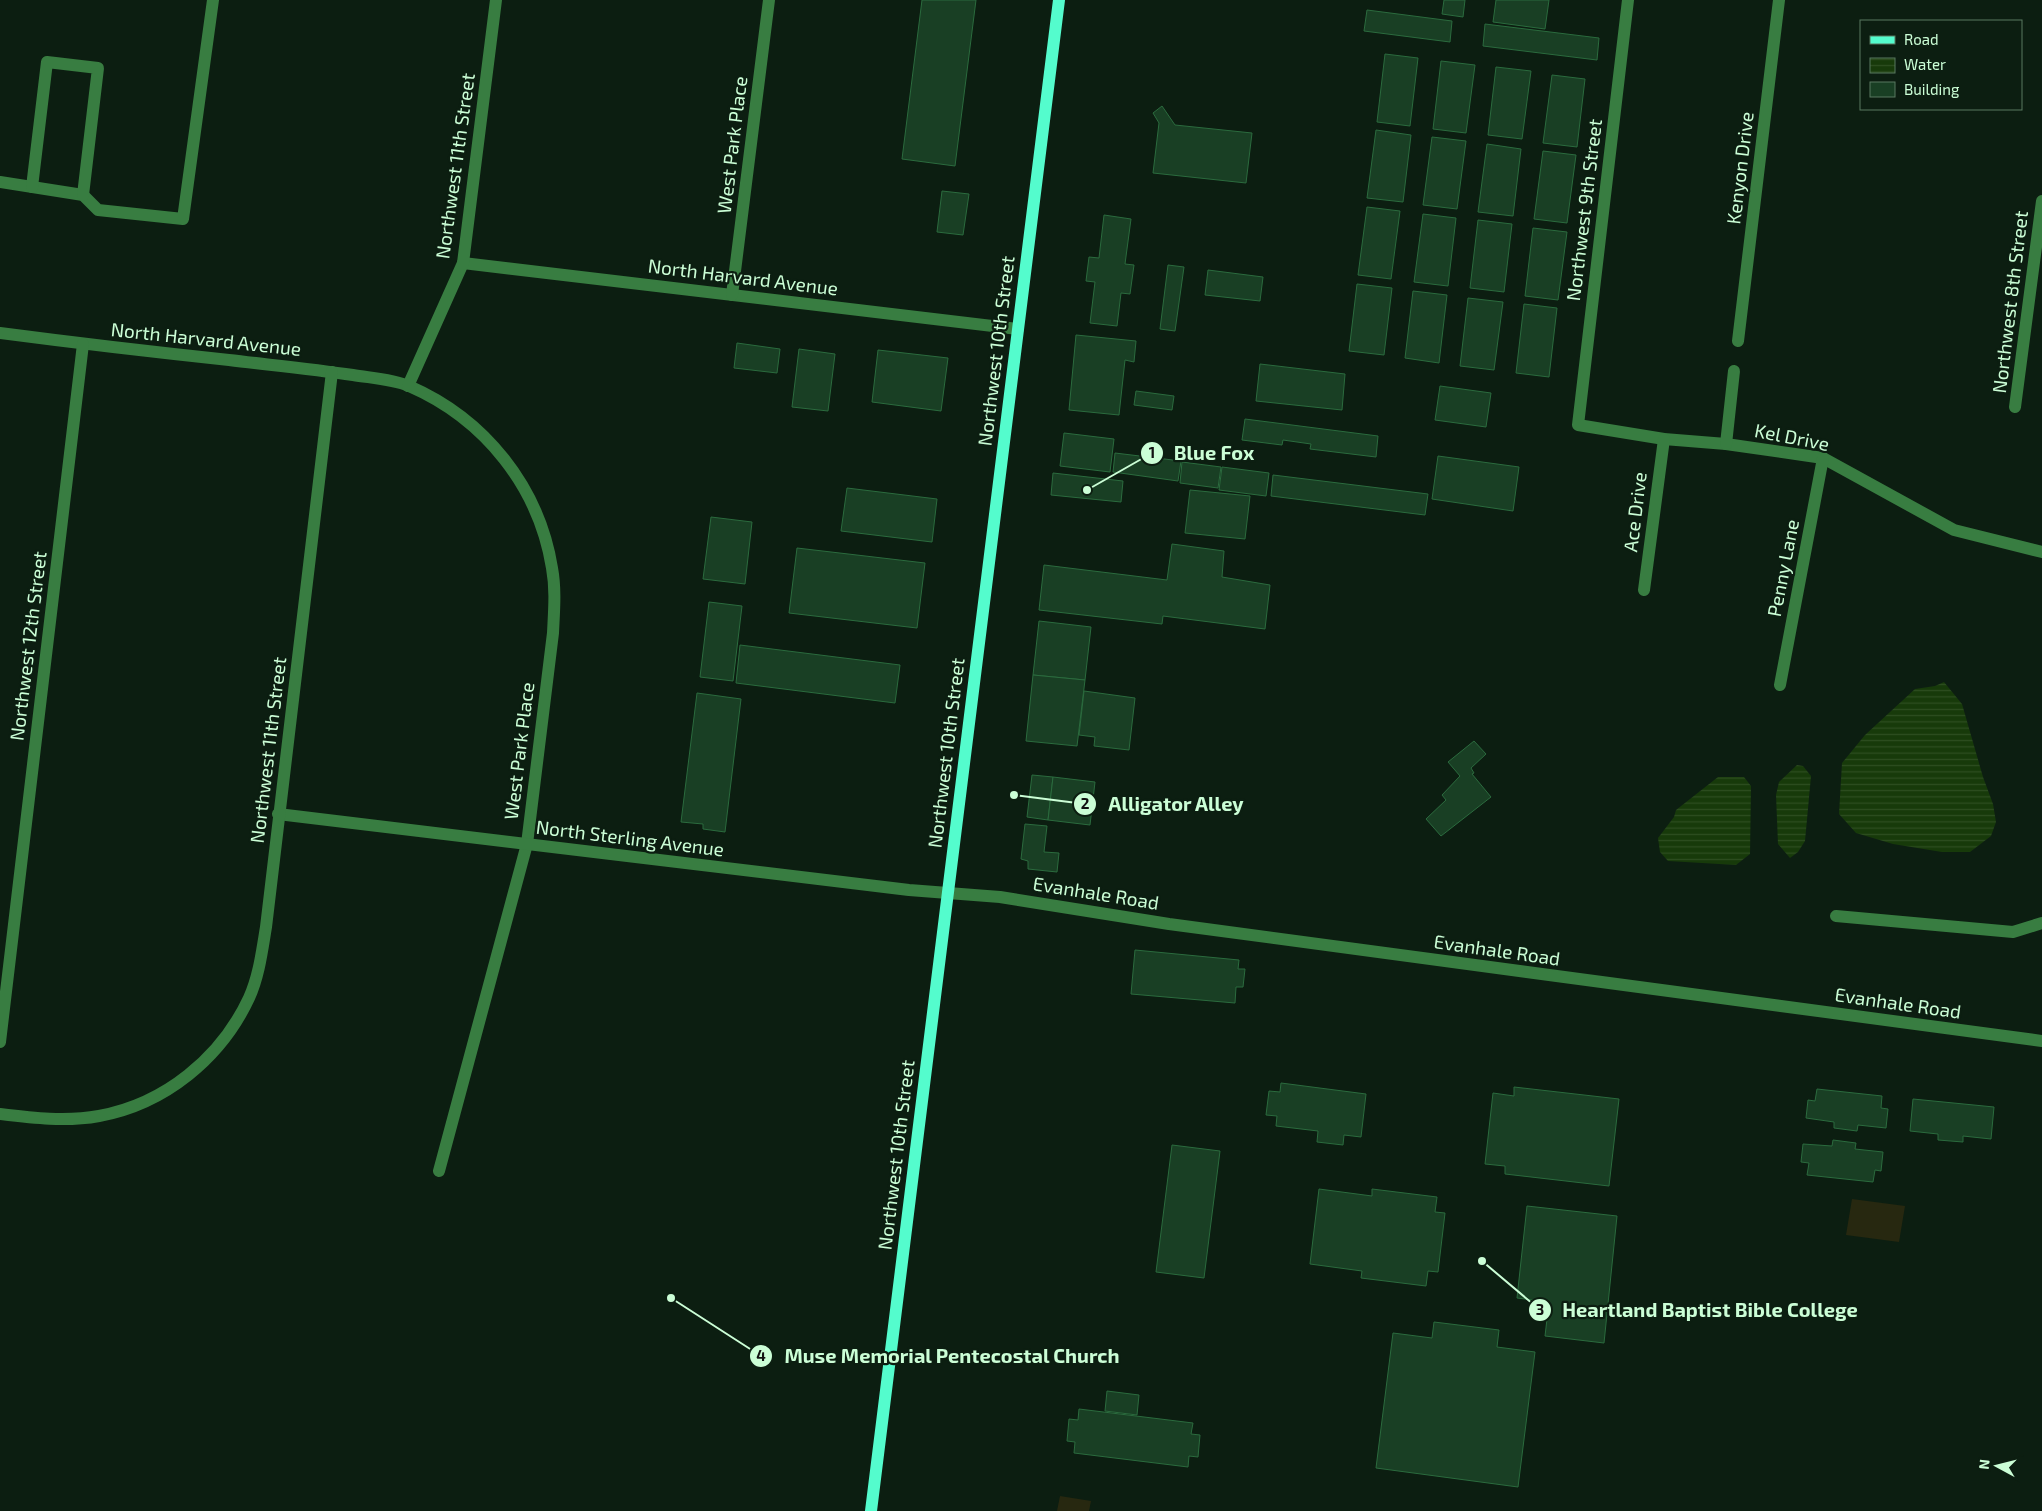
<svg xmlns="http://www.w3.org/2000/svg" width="2042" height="1511" font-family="'Exo 2',sans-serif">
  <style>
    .green { fill: #272810 }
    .water { fill: url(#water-rules) }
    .building { fill: #193f24; stroke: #2b6b3e }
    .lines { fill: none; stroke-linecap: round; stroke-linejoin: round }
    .minor { stroke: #387d41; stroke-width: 12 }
    .major { stroke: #54fccd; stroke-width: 12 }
    .labels { text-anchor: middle; stroke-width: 4.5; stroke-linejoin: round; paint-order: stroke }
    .street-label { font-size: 19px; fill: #cbfed6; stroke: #0c1e11 }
    .leader { fill: none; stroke: #cbfed6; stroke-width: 2 }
    .callout-dot { fill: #cbfed6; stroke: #0c1e11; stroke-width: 2 }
    .mark-label { font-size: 15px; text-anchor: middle; font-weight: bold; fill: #111 }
    .callout-label { font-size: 20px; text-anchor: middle; font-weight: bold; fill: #cbfed6; stroke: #0c1e11; stroke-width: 4.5; stroke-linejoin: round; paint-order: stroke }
  </style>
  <defs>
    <pattern id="water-rules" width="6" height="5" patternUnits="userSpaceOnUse" patternTransform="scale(1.25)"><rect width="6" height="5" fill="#173a0a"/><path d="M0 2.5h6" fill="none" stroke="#2d4e21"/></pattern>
  </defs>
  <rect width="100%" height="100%" fill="#0c1e11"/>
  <g class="green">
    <path d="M1852,1199L1905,1206L1899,1242L1846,1235Z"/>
    <path d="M1060,1496L1091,1501L1089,1511H1057Z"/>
  </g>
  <g class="water">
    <path d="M1944,682L1962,704L1983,777L1993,804L1996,822L1991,836L1970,852H1942L1893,844L1856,833L1839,814L1842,763L1865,735L1915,689L1935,686Z"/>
    <path d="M1797,765L1803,766L1811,776L1805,841L1798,852L1790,858L1778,844L1776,795L1779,782Z"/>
    <path d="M1718,777H1744L1751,786L1750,854L1736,865L1668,861L1660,852L1658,838L1674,817L1676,810Z"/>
  </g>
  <g class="building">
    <path d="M922,0H976L955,166L902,159Z"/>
    <path d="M1444,0H1465L1463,17L1442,14Z"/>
    <path d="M1496,0H1549L1545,29L1493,22Z"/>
    <path d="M1367,10L1452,21L1450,42L1364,31Z"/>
    <path d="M1485,24L1599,38L1597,60L1483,46Z"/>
    <path d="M1385,54L1418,58L1410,126L1377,122Z"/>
    <path d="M1441,61L1475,65L1466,133L1433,129Z"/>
    <path d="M1496,67L1531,71L1522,139L1488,135Z"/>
    <path d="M1552,75L1585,79L1577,147L1543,143Z"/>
    <path d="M1162,106L1175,125L1252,133L1246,183L1153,173L1159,123L1153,113Z"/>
    <path d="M1376,130L1411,135L1403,202L1367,198Z"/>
    <path d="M1432,137L1466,141L1457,209L1423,205Z"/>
    <path d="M1487,144L1521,149L1513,216L1478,212Z"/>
    <path d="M1543,151L1576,155L1567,223L1534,219Z"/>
    <path d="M942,191L969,194L963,235L937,232Z"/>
    <path d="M1367,207L1400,211L1391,279L1358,275Z"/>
    <path d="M1423,214L1456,218L1448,286L1414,282Z"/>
    <path d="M1104,215L1131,219L1125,264L1134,265L1130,294L1121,293L1117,326L1090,323L1095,282L1086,281L1089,257L1099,258Z"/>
    <path d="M1478,220L1512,224L1504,292L1470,288Z"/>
    <path d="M1533,228L1567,232L1558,300L1525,296Z"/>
    <path d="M1168,265L1184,267L1175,331L1160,329Z"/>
    <path d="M1208,270L1263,277L1260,301L1205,295Z"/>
    <path d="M1357,284L1392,288L1384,355L1349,351Z"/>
    <path d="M1413,291L1447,295L1439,363L1405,358Z"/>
    <path d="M1468,298L1503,302L1494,370L1460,366Z"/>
    <path d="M1524,304L1557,308L1549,377L1516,373Z"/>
    <path d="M1076,335L1136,341L1134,362L1125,360L1119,415L1069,410Z"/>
    <path d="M737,343L780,349L777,373L734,368Z"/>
    <path d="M799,349L835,354L828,411L792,407Z"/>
    <path d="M878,350L948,358L941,411L872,402Z"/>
    <path d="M1260,364L1345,374L1342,410L1256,401Z"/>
    <path d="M1440,386L1491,393L1486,427L1435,420Z"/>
    <path d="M1136,391L1174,396L1172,410L1134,405Z"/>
    <path d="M1245,419L1378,436L1376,457L1310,449L1311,444L1283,440L1282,445L1242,440Z"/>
    <path d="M1064,433L1114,439L1110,472L1060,466Z"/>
    <path d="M1115,453L1181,461L1178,481L1113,472Z"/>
    <path d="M1438,456L1519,467L1513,511L1432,499Z"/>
    <path d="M1182,462L1221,467L1218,488L1180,483Z"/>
    <path d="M1222,467L1269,473L1266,496L1219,490Z"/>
    <path d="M1053,473L1123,481L1121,502L1051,495Z"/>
    <path d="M1273,475L1428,494L1425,515L1271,496Z"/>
    <path d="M847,488L937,499L932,542L841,531Z"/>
    <path d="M1190,490L1250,496L1245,539L1185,533Z"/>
    <path d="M711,517L752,522L745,584L703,579Z"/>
    <path d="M1172,544L1224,551L1222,577L1270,585L1265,629L1163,616L1162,624L1039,610L1044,565L1167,580Z"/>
    <path d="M797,548L925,563L917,628L789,613Z"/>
    <path d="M709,602L742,606L733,681L700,677Z"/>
    <path d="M1039,621L1091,627L1085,680L1033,675Z"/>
    <path d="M740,645L900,665L895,703L736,683Z"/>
    <path d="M1033,675L1085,680L1077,746L1026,741Z"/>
    <path d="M1084,691L1135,698L1129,750L1094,746L1095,737L1079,735Z"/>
    <path d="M697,693L741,699L725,832L703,829V824L681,822Z"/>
    <path d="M1474,741L1486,754L1471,768L1474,773L1472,774L1491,797L1441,836L1426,819L1446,800L1442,795L1460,776L1448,762Z"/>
    <path d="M1032,775L1053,777L1048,820L1027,817Z"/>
    <path d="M1053,777L1095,782L1090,825L1048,820Z"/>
    <path d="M1025,824L1047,826L1044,852L1059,853L1057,872L1028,869V861L1021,859Z"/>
    <path d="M1135,950L1239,960L1238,969H1245L1243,987H1236L1235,1003L1131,994Z"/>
    <path d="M1281,1083L1366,1094L1361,1137L1344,1135L1343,1145L1317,1142L1318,1131L1276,1126L1277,1116L1266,1115L1269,1091L1280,1092Z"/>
    <path d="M1514,1087L1619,1099L1609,1186L1505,1174V1166L1485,1164L1493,1093L1514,1096Z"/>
    <path d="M1817,1089L1882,1096L1881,1108L1888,1109L1886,1128L1858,1125L1857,1131L1834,1128V1122L1806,1118L1808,1100L1815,1101Z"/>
    <path d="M1913,1099L1994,1107L1991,1139L1963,1136V1142L1938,1140V1134L1910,1131Z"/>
    <path d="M1833,1140L1856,1143L1855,1149L1883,1152L1881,1171L1875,1170L1873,1182L1807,1175L1809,1163L1801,1162L1803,1144L1832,1146Z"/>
    <path d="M1172,1145L1220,1151L1204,1278L1156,1272Z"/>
    <path d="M1319,1189L1372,1196V1189L1437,1197L1435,1212L1445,1213L1438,1272L1428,1271L1426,1286L1361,1278L1362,1271L1310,1264Z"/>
    <path d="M1527,1206L1617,1216L1604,1343L1545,1336L1549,1302L1517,1298Z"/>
    <path d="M1434,1322L1499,1330L1497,1347L1535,1352L1518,1487L1376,1468L1393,1333L1432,1338Z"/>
    <path d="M1107,1391L1139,1395L1137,1415L1105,1411Z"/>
    <path d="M1079,1409L1193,1423L1191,1434L1200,1435L1198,1457L1189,1456L1188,1467L1074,1453L1075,1442L1067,1441L1069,1419L1078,1420Z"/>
  </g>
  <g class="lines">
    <g class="minor">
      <path d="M1628,0L1578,425L1664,439L1726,444L1823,458L1954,530L2042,552"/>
      <path d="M0,182L83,195L98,210L183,219L213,0"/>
      <path d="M32,187L47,62L98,68L83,195"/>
      <path d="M463,263L1018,329"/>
      <path d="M732,295L769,0"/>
      <path d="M0,333C76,343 153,352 229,360C271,365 312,369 353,375C371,378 392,379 409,386C485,419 539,487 552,568C556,590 554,611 553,633L527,844L439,1171"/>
      <path d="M1738,341L1779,0"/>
      <path d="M408,386L463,263L496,0"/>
      <path d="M2015,407L2042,201"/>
      <path d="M1726,444L1734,371"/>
      <path d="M1644,590L1664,439"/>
      <path d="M1780,685L1823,458"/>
      <path d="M278,814L909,890L1000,897L1169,924L2042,1041"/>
      <path d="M1836,916L2013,932L2042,923"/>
      <path d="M0,1042L83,344"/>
      <path d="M0,1114C33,1118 66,1122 99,1116C165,1104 221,1058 249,998C259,976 262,951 266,927L332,372"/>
    </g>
    <path class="major" d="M871,1511L1059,0"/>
  </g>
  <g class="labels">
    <g class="street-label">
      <text transform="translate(732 145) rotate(-83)" y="7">West Park Place</text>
      <text transform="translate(455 166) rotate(-82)" y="7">Northwest 11th Street</text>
      <text transform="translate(1740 168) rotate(-83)" y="7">Kenyon Drive</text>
      <text transform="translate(1584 210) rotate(-83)" y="7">Northwest 9th Street</text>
      <text transform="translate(743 277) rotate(7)" y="7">North Harvard Avenue</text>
      <text transform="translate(2010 302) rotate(-83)" y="7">Northwest 8th Street</text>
      <text transform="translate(206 339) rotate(6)" y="7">North Harvard Avenue</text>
      <text transform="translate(996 351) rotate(-83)" y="7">Northwest 10th Street</text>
      <text transform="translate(1792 437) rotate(11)" y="7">Kel Drive</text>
      <text transform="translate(1635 512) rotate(-83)" y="7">Ace Drive</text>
      <text transform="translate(1783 568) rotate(-79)" y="7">Penny Lane</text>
      <text transform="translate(28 646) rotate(-83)" y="7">Northwest 12th Street</text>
      <text transform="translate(268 750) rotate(-83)" y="7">Northwest 11th Street</text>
      <text transform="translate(519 751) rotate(-83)" y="7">West Park Place</text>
      <text transform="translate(946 753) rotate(-83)" y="7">Northwest 10th Street</text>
      <text transform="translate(630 838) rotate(7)" y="7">North Sterling Avenue</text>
      <text transform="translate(1096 893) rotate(9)" y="7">Evanhale Road</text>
      <text transform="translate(1497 950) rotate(8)" y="7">Evanhale Road</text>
      <text transform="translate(1898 1003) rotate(8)" y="7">Evanhale Road</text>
      <text transform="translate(896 1155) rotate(-83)" y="7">Northwest 10th Street</text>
    </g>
  </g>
  <path class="leader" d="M1087 490L1152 453M1014 795L1085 804M1482 1261L1540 1310M671 1298L761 1356"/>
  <g class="callout-dot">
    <circle cx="1087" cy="490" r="5"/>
    <circle cx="1014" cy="795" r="5"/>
    <circle cx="1482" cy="1261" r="5"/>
    <circle cx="671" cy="1298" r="5"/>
    <circle cx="1152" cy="453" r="12"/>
    <circle cx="1085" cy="804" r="12"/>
    <circle cx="1540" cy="1310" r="12"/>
    <circle cx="761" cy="1356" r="12"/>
  </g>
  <g class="mark-label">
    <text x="1152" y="458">1</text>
    <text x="1085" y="809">2</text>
    <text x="1540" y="1315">3</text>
    <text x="761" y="1361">4</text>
  </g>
  <g class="callout-label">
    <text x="1214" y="460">Blue Fox</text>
    <text x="1176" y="811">Alligator Alley</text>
    <text x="1710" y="1317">Heartland Baptist Bible College</text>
    <text x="952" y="1363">Muse Memorial Pentecostal Church</text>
  </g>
  <rect x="1860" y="20" width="162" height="90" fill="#0c1e11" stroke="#587860"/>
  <rect x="1870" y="36" width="25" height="8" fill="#54fccd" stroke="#587860"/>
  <text x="1904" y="45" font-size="15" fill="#cbfed6">Road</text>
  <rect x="1870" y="58" width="25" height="15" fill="url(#water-rules)" stroke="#587860"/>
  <text x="1904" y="70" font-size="15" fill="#cbfed6">Water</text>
  <rect x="1870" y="82" width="25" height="15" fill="#193f24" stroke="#587860"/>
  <text x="1904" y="95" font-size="15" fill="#cbfed6">Building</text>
  <g transform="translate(1997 1466) rotate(277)" stroke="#0c1e11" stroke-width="4" paint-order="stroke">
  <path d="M0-4L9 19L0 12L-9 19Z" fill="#cbfed6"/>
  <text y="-8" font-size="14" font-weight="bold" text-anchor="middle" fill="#cbfed6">N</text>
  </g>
</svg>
